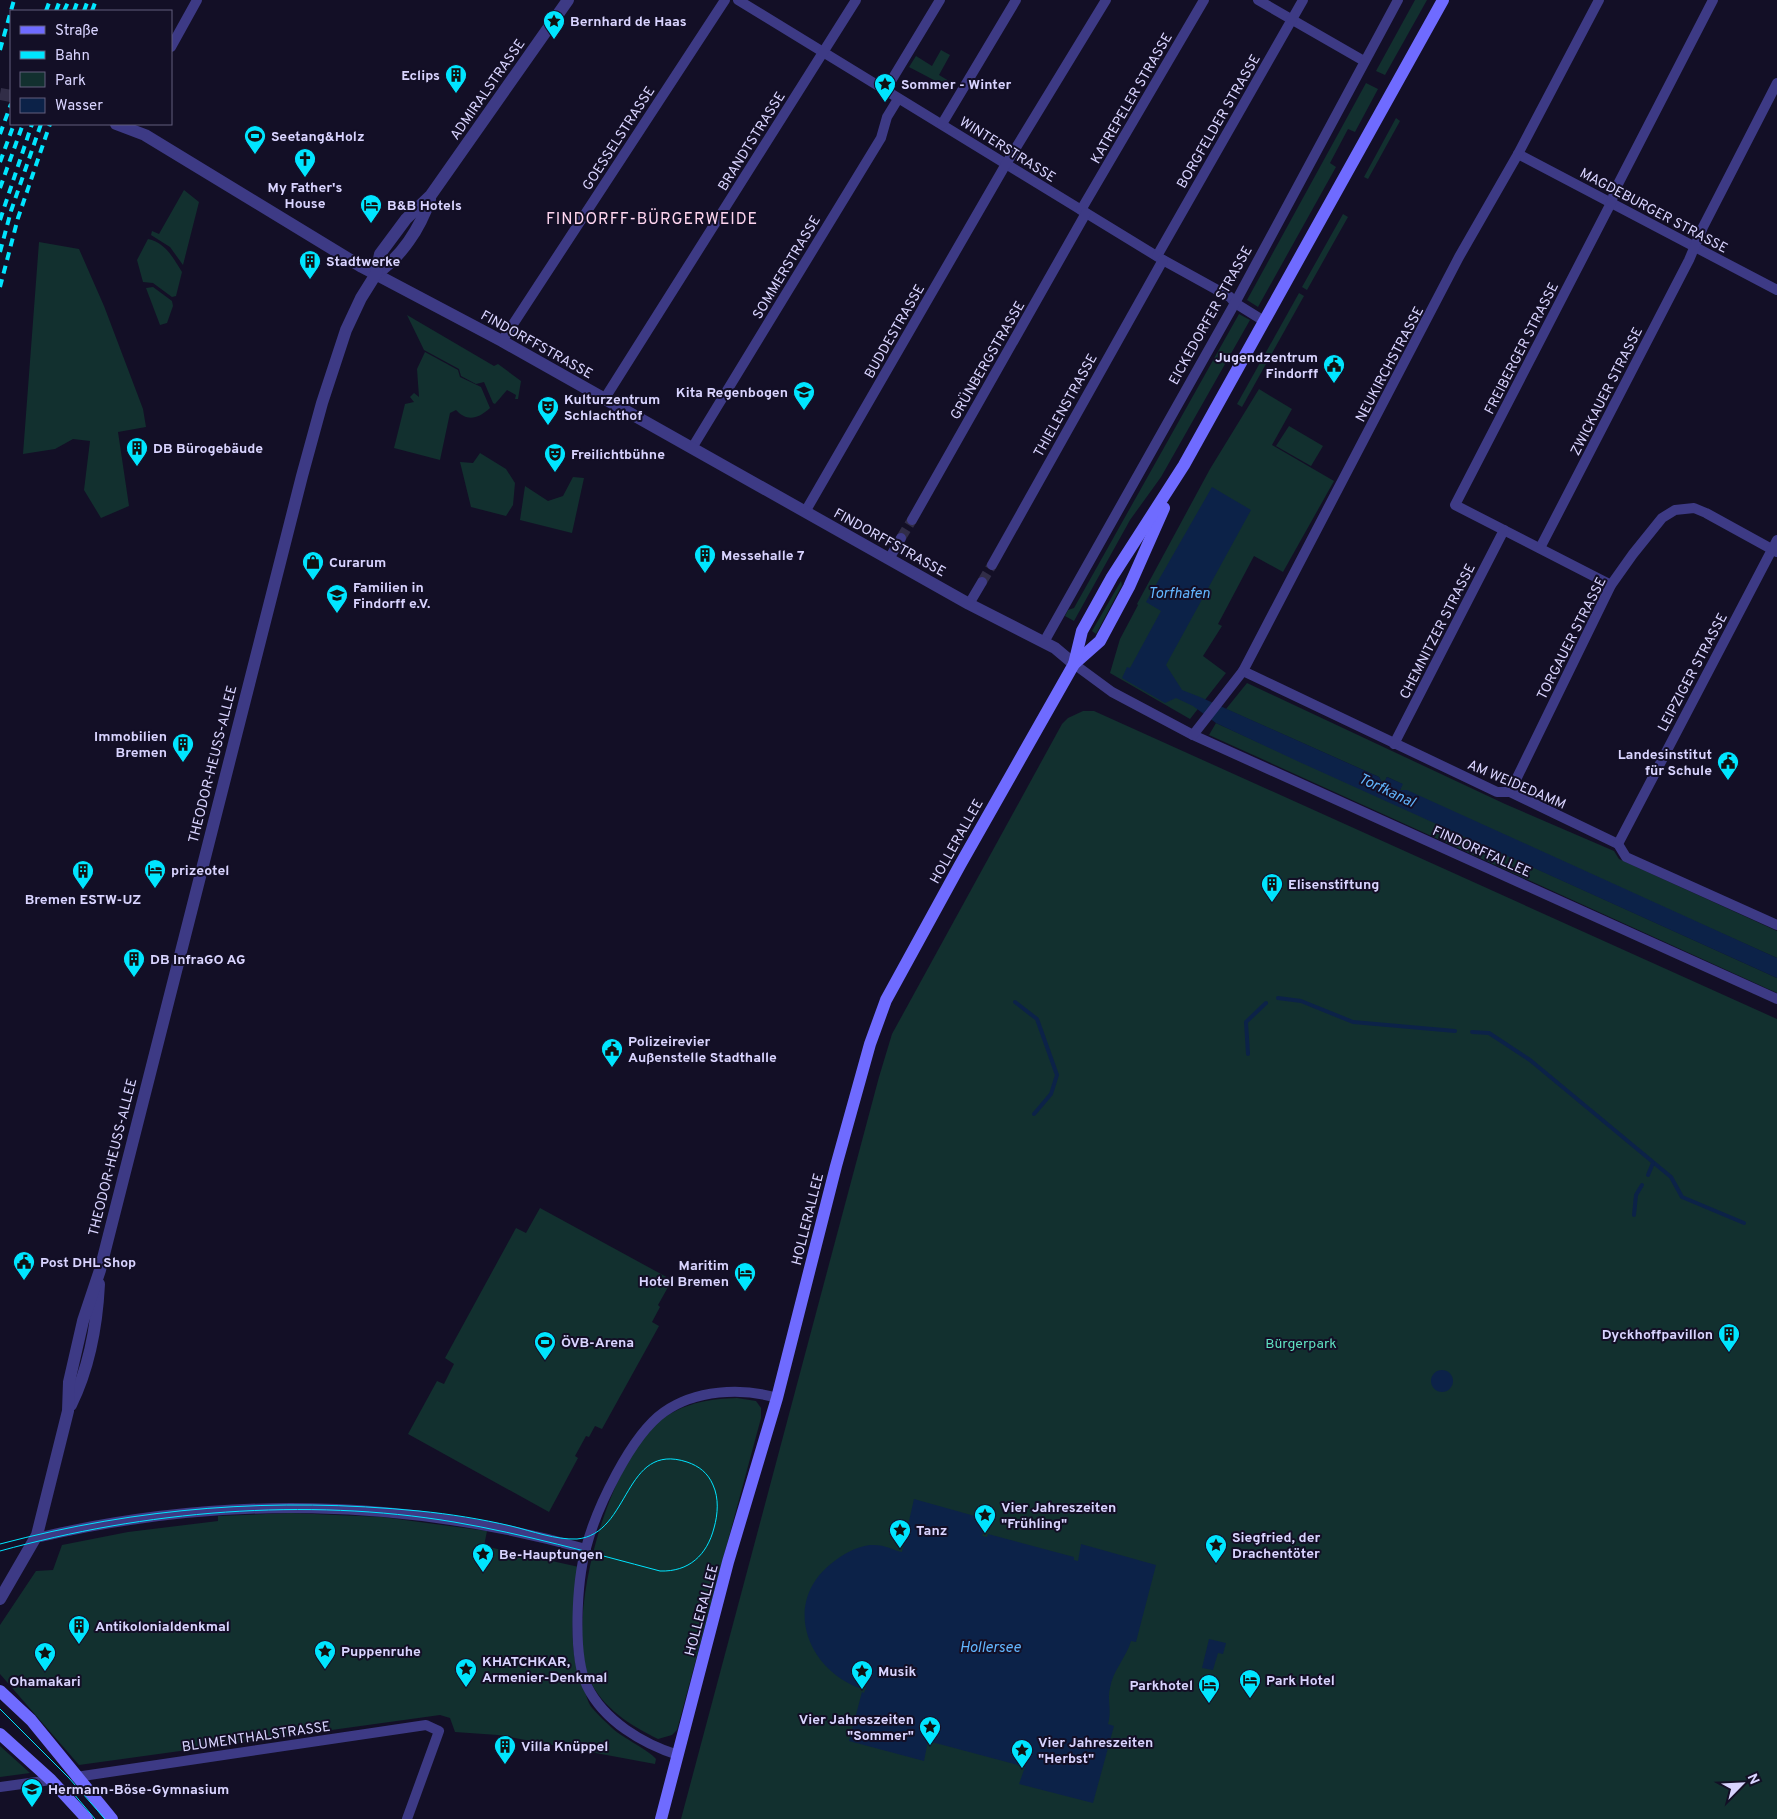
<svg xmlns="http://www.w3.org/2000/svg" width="1777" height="1819" font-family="Overpass,sans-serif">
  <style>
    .green { fill: #12302f }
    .water { fill: #0c2248 }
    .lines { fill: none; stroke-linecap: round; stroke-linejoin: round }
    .stream { stroke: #0c2248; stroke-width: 4 }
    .minor-tunnel { stroke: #312d47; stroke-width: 10; stroke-dasharray: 10 5; stroke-linecap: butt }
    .tertiary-tunnel { stroke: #312d47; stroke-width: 12; stroke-dasharray: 12 6; stroke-linecap: butt }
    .minor { stroke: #3d3a85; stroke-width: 10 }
    .tertiary { stroke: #3d3a85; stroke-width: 12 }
    .secondary { stroke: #6f6bff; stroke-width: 12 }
    .tram { stroke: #00e5ff; stroke-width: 1 }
    .rail { stroke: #00e5ff; stroke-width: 4; stroke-dasharray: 8 6; stroke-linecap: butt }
    .labels { text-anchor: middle; stroke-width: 4; stroke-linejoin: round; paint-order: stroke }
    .poi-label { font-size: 14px; font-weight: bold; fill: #d9d4ff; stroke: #130f26; text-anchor: start }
    .street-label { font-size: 14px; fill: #d9d4ff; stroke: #130f26 }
    .park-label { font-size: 14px; fill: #5fe0c0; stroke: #130f26 }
    .water-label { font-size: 15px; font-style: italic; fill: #62b6ff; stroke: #130f26 }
    .quarter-label { font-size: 16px; letter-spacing: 1px; fill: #ffd6f0; stroke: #130f26 }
  </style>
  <rect width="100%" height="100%" fill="#130f26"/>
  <g class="green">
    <path d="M1415,0H1427L1385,75L1376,71Z"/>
    <path d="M941,50L950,55L939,75L954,84L951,89L909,67L916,56L932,66Z"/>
    <path d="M1366,83L1378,89L1355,132L1348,129L1330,163L1336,167L1258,307L1247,300Z"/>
    <path d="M1396,118L1400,121L1368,179L1364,177Z"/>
    <path d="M184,190L199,202L183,265L170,247L151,235L152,231L159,234Z"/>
    <path d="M1343,214L1348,217L1307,290L1302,287Z"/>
    <path d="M148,239C166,243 173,258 182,272L176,296L172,297L153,283L143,282L137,260Z"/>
    <path d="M39,242L79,249L104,306L143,409L146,427L118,432L129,506L101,518L84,490L90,441L73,439L55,449L23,454Z"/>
    <path d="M153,287L172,301L173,306L167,323L160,325L146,288Z"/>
    <path d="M1299,293L1304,296L1242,407L1237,404Z"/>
    <path d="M1239,314L1250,320L1161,477L1130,520L1074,621L1065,616L1068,610L1074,608Z"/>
    <path d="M407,315L494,366L498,364L521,381L518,399H515L516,395L507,390L495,404L493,403L484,382L476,384L461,376L459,369L424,350Z"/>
    <path d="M425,352L458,370L460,377L481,387L490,408C478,419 467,422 456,410L450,413L440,460L394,448L405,404L414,402L410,397L414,393L419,397L417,369Z"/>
    <path d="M1259,389L1292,409L1272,445L1334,481L1283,572L1254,556L1218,624L1222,626L1203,656L1226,673L1190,719L1110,673L1120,639L1138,605L1137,604L1210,469Z"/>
    <path d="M1289,426L1323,446L1311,466L1276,446Z"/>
    <path d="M480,453L506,469L515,483L513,505L506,516L471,507L460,462L473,463Z"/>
    <path d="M573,477L584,478L572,533L520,520L525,486L548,501L563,496Z"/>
    <path d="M1121,581L1122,585L1096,634L1092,631Z"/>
    <path d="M1247,683L1505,804L1614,851L1619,859L1777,931V958L1400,790L1402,784L1387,777L1384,783L1381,781L1379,777L1226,709Z"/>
    <path d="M1083,711H1094L1777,1019V1819H681L879,1077L892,1034L1062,724L1068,718Z"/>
    <path d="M1216,723L1777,978V993L1209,735Z"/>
    <path d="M540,1208L672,1280L658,1305L660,1307L652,1322L659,1326L602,1429L595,1426L589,1437L586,1436L575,1456L578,1458L549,1512L408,1434L437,1381L444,1384L454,1364L445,1358L516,1228L526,1233Z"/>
    <path d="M737,1398L756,1401L761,1408V1418L677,1730L672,1735L658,1739C631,1726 601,1707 589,1678C564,1617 610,1453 665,1417C688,1402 711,1399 737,1398Z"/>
    <path d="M291,1513L382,1517L487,1531L484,1546L579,1567C573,1611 566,1651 585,1692C587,1698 589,1705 593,1709C599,1716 606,1722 612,1728C623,1738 650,1751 656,1759L655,1764L498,1735L455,1732L450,1718L440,1715L79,1765L0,1674V1625L36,1571L53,1570L62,1545L128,1532L218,1521V1516Z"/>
    <path d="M0,1746L30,1773L0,1777Z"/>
  </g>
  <g class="water">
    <path d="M1212,487L1251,510L1166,665L1182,690L1200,697L1379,777L1382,782H1384L1387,777L1403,784L1400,790H1407L1777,958V978L1295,760L1216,723L1193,706L1176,698L1165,703L1122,678L1127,667L1130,668L1161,611L1146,602Z"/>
    <circle cx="1442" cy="1381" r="11"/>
    <path d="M914,1499L989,1520L982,1536L987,1537L988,1534L1074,1557V1560L1078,1561L1081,1544L1156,1565L1136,1642L1131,1641C1126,1658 1113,1670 1110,1688C1107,1701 1112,1710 1108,1724L1114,1726L1093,1803L1019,1784L1025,1767L928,1741L924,1761L849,1741L862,1692L864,1693L866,1687L860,1686L859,1688C806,1668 782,1602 832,1563C843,1554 855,1547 870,1545C885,1544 892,1550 902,1552Z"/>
    <path d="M1209,1639L1226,1643L1223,1654L1218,1653L1213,1670L1202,1668Z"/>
  </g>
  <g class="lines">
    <g class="stream">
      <path d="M1278,998L1301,1001L1353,1022L1455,1031"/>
      <path d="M1015,1002L1037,1019L1057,1075L1051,1094L1034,1114"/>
      <path d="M1472,1032L1489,1033L1530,1060L1671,1177L1682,1197L1744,1223"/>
      <path d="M1248,1054L1246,1022L1266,1003"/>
      <path d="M1648,1175L1653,1163"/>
      <path d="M1634,1215L1636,1195L1642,1185"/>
    </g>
    <g class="minor-tunnel">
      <path d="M901,538L912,520"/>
      <path d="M982,582L992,565"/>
    </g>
    <path class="tertiary-tunnel" d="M0,94L11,96"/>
    <g class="minor">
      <path d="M738,0L1163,260L1230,297L1235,303L1264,321"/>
      <path d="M1258,0L1364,61"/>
      <path d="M171,47L197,0"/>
      <path d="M885,91L940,0"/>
      <path d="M942,124L1016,0"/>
      <path d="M1518,154L1777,290"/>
      <path d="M1081,210L1204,0"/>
      <path d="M1157,256L1303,0"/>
      <path d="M502,341L725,0"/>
      <path d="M605,398L856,0"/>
      <path d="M692,448L881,138L887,117L898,99"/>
      <path d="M805,512L1006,164L1106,0"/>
      <path d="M912,520L1086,213"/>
      <path d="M1540,548L1689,260L1703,227L1777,83"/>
      <path d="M889,559L901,538"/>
      <path d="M992,565L1163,260"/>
      <path d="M1611,585L1455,505L1611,203L1616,188L1713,0"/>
      <path d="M969,604L982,582"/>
      <path d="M1044,642L1235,303L1398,0"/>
      <path d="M1074,664L1112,692L1193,735L1777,999"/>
      <path d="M1243,671L1497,792H1510L1618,844L1626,857L1777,925"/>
      <path d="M1193,735L1243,671L1459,257L1518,154L1599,0"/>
      <path d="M1394,744L1504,530"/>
      <path d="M1510,792L1611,585L1633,554L1662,518L1675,510L1694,508L1706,513L1777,552"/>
      <path d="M1618,844L1777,540"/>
      <path d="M36,1538C219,1495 405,1498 586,1549"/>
      <path d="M678,1755C643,1744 604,1721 587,1686C572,1655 577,1581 586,1548C596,1509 631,1435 664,1412C695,1390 741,1387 777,1398"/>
      <path d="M76,1777L426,1725L439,1731L407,1819"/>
      <path d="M0,1787L51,1780"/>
    </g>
    <g class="tertiary">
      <path d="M116,124L145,135L362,267L502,341L969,604L1055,648L1074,664"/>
      <path d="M376,274C401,257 420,229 430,199"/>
      <path d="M71,1405C89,1368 97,1325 99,1284"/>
      <path d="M0,1599L37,1535L68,1411L69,1382L83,1321L100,1270L302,476L322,403L346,330L361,298L376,274L380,254L406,219L431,195L568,0"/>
    </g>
    <g class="secondary">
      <path d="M1074,664L1100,641L1129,587L1164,508"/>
      <path d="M0,1691L31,1720L112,1819"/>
      <path d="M0,1734L51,1780L87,1819"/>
      <path d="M661,1819L728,1562L777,1398L836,1166L870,1044L886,1000L960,865L1074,664L1082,631L1112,577L1184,465L1443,0"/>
    </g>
    <g class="tram">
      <path d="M0,1544C140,1507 275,1497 419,1511C450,1514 481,1519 511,1526C532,1531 556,1540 577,1539C631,1534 623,1441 687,1462C699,1466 708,1473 713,1485C719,1498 718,1514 714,1528C707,1555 689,1572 660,1571C592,1553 524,1534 454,1522C305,1497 145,1511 0,1551"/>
      <path d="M0,1709L69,1778L105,1819"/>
      <path d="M73,1793L95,1819"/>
    </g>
    <g class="rail">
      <path d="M46,11L50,0"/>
      <path d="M56,11L60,0"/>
      <path d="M64,11L69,0"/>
      <path d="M74,11L78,0"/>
      <path d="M84,11L88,0"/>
      <path d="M92,11L96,0"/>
      <path d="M0,50L14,0"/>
      <path d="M0,134L11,104"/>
      <path d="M0,162L14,124"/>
      <path d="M0,188L23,124"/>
      <path d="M0,220L32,124"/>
      <path d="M0,252L11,211L41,124"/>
      <path d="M0,287L18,218L50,124"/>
    </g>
  </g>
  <defs>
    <g id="sight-pin" transform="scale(1.125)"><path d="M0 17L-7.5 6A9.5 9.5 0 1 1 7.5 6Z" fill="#00e5ff" stroke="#130f26"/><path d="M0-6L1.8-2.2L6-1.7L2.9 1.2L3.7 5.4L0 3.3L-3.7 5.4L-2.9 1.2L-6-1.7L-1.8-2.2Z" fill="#111"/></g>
    <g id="building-pin" transform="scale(1.125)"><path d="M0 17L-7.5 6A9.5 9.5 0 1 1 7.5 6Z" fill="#00e5ff" stroke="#130f26"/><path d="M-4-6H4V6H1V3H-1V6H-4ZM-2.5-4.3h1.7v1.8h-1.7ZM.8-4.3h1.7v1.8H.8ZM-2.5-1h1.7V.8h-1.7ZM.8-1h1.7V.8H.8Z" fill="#111"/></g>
    <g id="stadium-pin" transform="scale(1.125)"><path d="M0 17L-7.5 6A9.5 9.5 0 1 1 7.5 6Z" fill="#00e5ff" stroke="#130f26"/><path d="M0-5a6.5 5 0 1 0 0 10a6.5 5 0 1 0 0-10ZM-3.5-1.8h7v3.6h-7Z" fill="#111"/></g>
    <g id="church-pin" transform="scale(1.125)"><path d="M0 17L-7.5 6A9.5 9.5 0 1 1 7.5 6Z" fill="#00e5ff" stroke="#130f26"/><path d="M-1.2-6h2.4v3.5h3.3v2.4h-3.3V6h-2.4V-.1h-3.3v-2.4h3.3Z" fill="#111"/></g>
    <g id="hotel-pin" transform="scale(1.125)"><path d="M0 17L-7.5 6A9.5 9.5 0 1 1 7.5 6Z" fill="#00e5ff" stroke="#130f26"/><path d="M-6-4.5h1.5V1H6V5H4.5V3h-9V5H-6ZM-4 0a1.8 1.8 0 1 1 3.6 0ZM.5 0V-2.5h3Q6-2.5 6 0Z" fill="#111"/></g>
    <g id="civic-pin" transform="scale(1.125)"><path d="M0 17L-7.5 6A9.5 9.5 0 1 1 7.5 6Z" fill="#00e5ff" stroke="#130f26"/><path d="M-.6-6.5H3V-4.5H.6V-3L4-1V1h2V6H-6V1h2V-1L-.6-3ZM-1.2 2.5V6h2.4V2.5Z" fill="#111"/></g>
    <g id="school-pin" transform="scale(1.125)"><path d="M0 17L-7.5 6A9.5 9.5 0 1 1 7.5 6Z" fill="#00e5ff" stroke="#130f26"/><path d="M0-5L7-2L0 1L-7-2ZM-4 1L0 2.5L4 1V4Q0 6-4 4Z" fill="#111"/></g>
    <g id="theatre-pin" transform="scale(1.125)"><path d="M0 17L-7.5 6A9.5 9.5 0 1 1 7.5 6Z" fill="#00e5ff" stroke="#130f26"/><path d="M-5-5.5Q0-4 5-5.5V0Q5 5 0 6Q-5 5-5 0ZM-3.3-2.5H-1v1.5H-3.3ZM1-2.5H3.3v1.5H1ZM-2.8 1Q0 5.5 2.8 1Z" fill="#111"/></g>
    <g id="shop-pin" transform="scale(1.125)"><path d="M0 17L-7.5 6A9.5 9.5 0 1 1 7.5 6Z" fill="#00e5ff" stroke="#130f26"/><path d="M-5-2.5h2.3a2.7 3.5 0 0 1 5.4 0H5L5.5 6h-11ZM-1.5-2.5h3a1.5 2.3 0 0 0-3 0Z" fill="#111"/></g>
  </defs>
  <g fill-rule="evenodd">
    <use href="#sight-pin" x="554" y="21"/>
    <use href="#building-pin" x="456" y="75"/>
    <use href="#sight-pin" x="885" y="84"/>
    <use href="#stadium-pin" x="255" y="136"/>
    <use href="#church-pin" x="305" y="159"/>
    <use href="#hotel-pin" x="371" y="205"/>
    <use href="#building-pin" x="310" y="261"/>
    <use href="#civic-pin" x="1334" y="365"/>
    <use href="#school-pin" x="804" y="392"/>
    <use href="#theatre-pin" x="548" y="407"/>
    <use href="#building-pin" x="137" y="448"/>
    <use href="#theatre-pin" x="555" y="454"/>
    <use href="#building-pin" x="705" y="555"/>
    <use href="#shop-pin" x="313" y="562"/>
    <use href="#school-pin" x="337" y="595"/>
    <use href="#building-pin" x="183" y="744"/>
    <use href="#civic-pin" x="1728" y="762"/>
    <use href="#hotel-pin" x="155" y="870"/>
    <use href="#building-pin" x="83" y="871"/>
    <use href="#building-pin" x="1272" y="884"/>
    <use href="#building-pin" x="134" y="959"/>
    <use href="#civic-pin" x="612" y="1049"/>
    <use href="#civic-pin" x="24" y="1262"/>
    <use href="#hotel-pin" x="745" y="1273"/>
    <use href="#building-pin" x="1729" y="1334"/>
    <use href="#stadium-pin" x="545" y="1342"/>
    <use href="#sight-pin" x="985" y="1515"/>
    <use href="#sight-pin" x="900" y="1530"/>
    <use href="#sight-pin" x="1216" y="1545"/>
    <use href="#sight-pin" x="483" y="1554"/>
    <use href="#building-pin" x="79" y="1626"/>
    <use href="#sight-pin" x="325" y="1651"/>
    <use href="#sight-pin" x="45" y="1653"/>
    <use href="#sight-pin" x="466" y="1669"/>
    <use href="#sight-pin" x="862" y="1671"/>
    <use href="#hotel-pin" x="1250" y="1680"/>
    <use href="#hotel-pin" x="1209" y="1685"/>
    <use href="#sight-pin" x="930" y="1727"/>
    <use href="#building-pin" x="505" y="1746"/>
    <use href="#sight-pin" x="1022" y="1750"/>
    <use href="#school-pin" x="32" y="1789"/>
  </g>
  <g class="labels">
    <g class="poi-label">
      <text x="570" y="26">Bernhard de Haas</text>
      <text x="440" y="80" text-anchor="end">Eclips</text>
      <text x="901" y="89">Sommer - Winter</text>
      <text x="271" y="141">Seetang&amp;Holz</text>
      <text x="305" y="192" text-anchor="middle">My Father's<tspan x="305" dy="16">House</tspan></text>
      <text x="387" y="210">B&amp;B Hotels</text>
      <text x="326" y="266">Stadtwerke</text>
      <text x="1318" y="362" text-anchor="end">Jugendzentrum<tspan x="1318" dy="16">Findorff</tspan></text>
      <text x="788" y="397" text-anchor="end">Kita Regenbogen</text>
      <text x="564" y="404">Kulturzentrum<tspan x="564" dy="16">Schlachthof</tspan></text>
      <text x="153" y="453">DB Bürogebäude</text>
      <text x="571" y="459">Freilichtbühne</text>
      <text x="721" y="560">Messehalle 7</text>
      <text x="329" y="567">Curarum</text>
      <text x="353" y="592">Familien in<tspan x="353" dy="16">Findorff e.V.</tspan></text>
      <text x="167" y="741" text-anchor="end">Immobilien<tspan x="167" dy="16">Bremen</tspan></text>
      <text x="1712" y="759" text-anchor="end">Landesinstitut<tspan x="1712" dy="16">für Schule</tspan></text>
      <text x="171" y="875">prizeotel</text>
      <text x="1288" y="889">Elisenstiftung</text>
      <text x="83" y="904" text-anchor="middle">Bremen ESTW-UZ</text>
      <text x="150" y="964">DB InfraGO AG</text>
      <text x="628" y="1046">Polizeirevier<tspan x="628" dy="16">Außenstelle Stadthalle</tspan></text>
      <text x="40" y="1267">Post DHL Shop</text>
      <text x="729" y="1270" text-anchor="end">Maritim<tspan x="729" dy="16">Hotel Bremen</tspan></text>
      <text x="1713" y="1339" text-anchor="end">Dyckhoffpavillon</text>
      <text x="561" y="1347">ÖVB-Arena</text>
      <text x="1001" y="1512">Vier Jahreszeiten<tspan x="1001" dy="16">"Frühling"</tspan></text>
      <text x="916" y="1535">Tanz</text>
      <text x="1232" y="1542">Siegfried, der<tspan x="1232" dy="16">Drachentöter</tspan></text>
      <text x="499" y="1559">Be-Hauptungen</text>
      <text x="95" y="1631">Antikolonialdenkmal</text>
      <text x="341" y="1656">Puppenruhe</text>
      <text x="482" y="1666">KHATCHKAR,<tspan x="482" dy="16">Armenier-Denkmal</tspan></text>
      <text x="878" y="1676">Musik</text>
      <text x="1266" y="1685">Park Hotel</text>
      <text x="45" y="1686" text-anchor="middle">Ohamakari</text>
      <text x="1193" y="1690" text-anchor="end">Parkhotel</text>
      <text x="914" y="1724" text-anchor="end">Vier Jahreszeiten<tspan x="914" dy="16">"Sommer"</tspan></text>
      <text x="1038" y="1747">Vier Jahreszeiten<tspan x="1038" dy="16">"Herbst"</tspan></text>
      <text x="521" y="1751">Villa Knüppel</text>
      <text x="48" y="1794">Hermann-Böse-Gymnasium</text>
    </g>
    <g class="street-label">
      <text transform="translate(487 89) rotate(-55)" y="5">ADMIRALSTRASSE</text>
      <text transform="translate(1131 98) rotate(-60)" y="5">KATREPELER STRASSE</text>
      <text transform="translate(1218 121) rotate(-60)" y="5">BORGFELDER STRASSE</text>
      <text transform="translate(618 138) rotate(-57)" y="5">GOESSELSTRASSE</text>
      <text transform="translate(751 141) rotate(-58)" y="5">BRANDTSTRASSE</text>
      <text transform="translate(1008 149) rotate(32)" y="5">WINTERSTRASSE</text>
      <text transform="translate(1654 210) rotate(28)" y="5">MAGDEBURGER STRASSE</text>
      <text transform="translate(786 267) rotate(-59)" y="5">SOMMERSTRASSE</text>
      <text transform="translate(1210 315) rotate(-61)" y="5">EICKEDORFER STRASSE</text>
      <text transform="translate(894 331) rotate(-60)" y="5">BUDDESTRASSE</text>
      <text transform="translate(537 344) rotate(29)" y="5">FINDORFFSTRASSE</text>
      <text transform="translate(1521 348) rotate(-63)" y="5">FREIBERGER STRASSE</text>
      <text transform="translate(987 360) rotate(-60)" y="5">GRÜNBERGSTRASSE</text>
      <text transform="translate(1389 364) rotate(-62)" y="5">NEUKIRCHSTRASSE</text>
      <text transform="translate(1606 391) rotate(-63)" y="5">ZWICKAUER STRASSE</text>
      <text transform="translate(1065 405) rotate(-61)" y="5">THIELENSTRASSE</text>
      <text transform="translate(890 542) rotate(29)" y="5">FINDORFFSTRASSE</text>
      <text transform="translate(1437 631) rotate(-63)" y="5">CHEMNITZER STRASSE</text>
      <text transform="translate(1571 638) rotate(-63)" y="5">TORGAUER STRASSE</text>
      <text transform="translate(1692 672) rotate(-62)" y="5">LEIPZIGER STRASSE</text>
      <text transform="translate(212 764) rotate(-76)" y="5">THEODOR-HEUSS-ALLEE</text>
      <text transform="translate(1517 784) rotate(23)" y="5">AM WEIDEDAMM</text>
      <text transform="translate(956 841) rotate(-61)" y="5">HOLLERALLEE</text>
      <text transform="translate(1482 851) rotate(24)" y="5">FINDORFFALLEE</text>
      <text transform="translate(112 1157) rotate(-76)" y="5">THEODOR-HEUSS-ALLEE</text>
      <text transform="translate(807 1219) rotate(-76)" y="5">HOLLERALLEE</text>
      <text transform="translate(701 1610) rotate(-75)" y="5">HOLLERALLEE</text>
      <text transform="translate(256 1736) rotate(-8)" y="5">BLUMENTHALSTRASSE</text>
    </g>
    <g class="park-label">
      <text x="1301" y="1348">Bürgerpark</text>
    </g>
    <g class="water-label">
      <text x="1179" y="598">Torfhafen</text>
      <text transform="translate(1387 790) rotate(25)" y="5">Torfkanal</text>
      <text x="990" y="1652">Hollersee</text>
    </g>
    <g class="quarter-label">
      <text x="652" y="224">FINDORFF-BÜRGERWEIDE</text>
    </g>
  </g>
  <rect x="10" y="10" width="162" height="115" fill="#130f26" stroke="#625e7d"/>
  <rect x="20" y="26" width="25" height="8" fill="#6f6bff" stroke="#625e7d"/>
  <text x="55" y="35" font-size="15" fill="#d9d4ff">Straße</text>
  <rect x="20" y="51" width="25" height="8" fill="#00e5ff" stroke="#625e7d"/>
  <text x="55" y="60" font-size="15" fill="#d9d4ff">Bahn</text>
  <rect x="20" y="72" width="25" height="15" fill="#12302f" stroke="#625e7d"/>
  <text x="55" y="85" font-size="15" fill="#d9d4ff">Park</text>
  <rect x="20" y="98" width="25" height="15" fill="#0c2248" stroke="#625e7d"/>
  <text x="55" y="110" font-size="15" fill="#d9d4ff">Wasser</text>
  <g transform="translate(1742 1784) rotate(66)" stroke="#130f26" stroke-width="4" paint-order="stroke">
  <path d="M0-4L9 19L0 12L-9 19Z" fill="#d9d4ff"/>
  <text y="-8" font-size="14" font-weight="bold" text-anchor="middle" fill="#d9d4ff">N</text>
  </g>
</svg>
